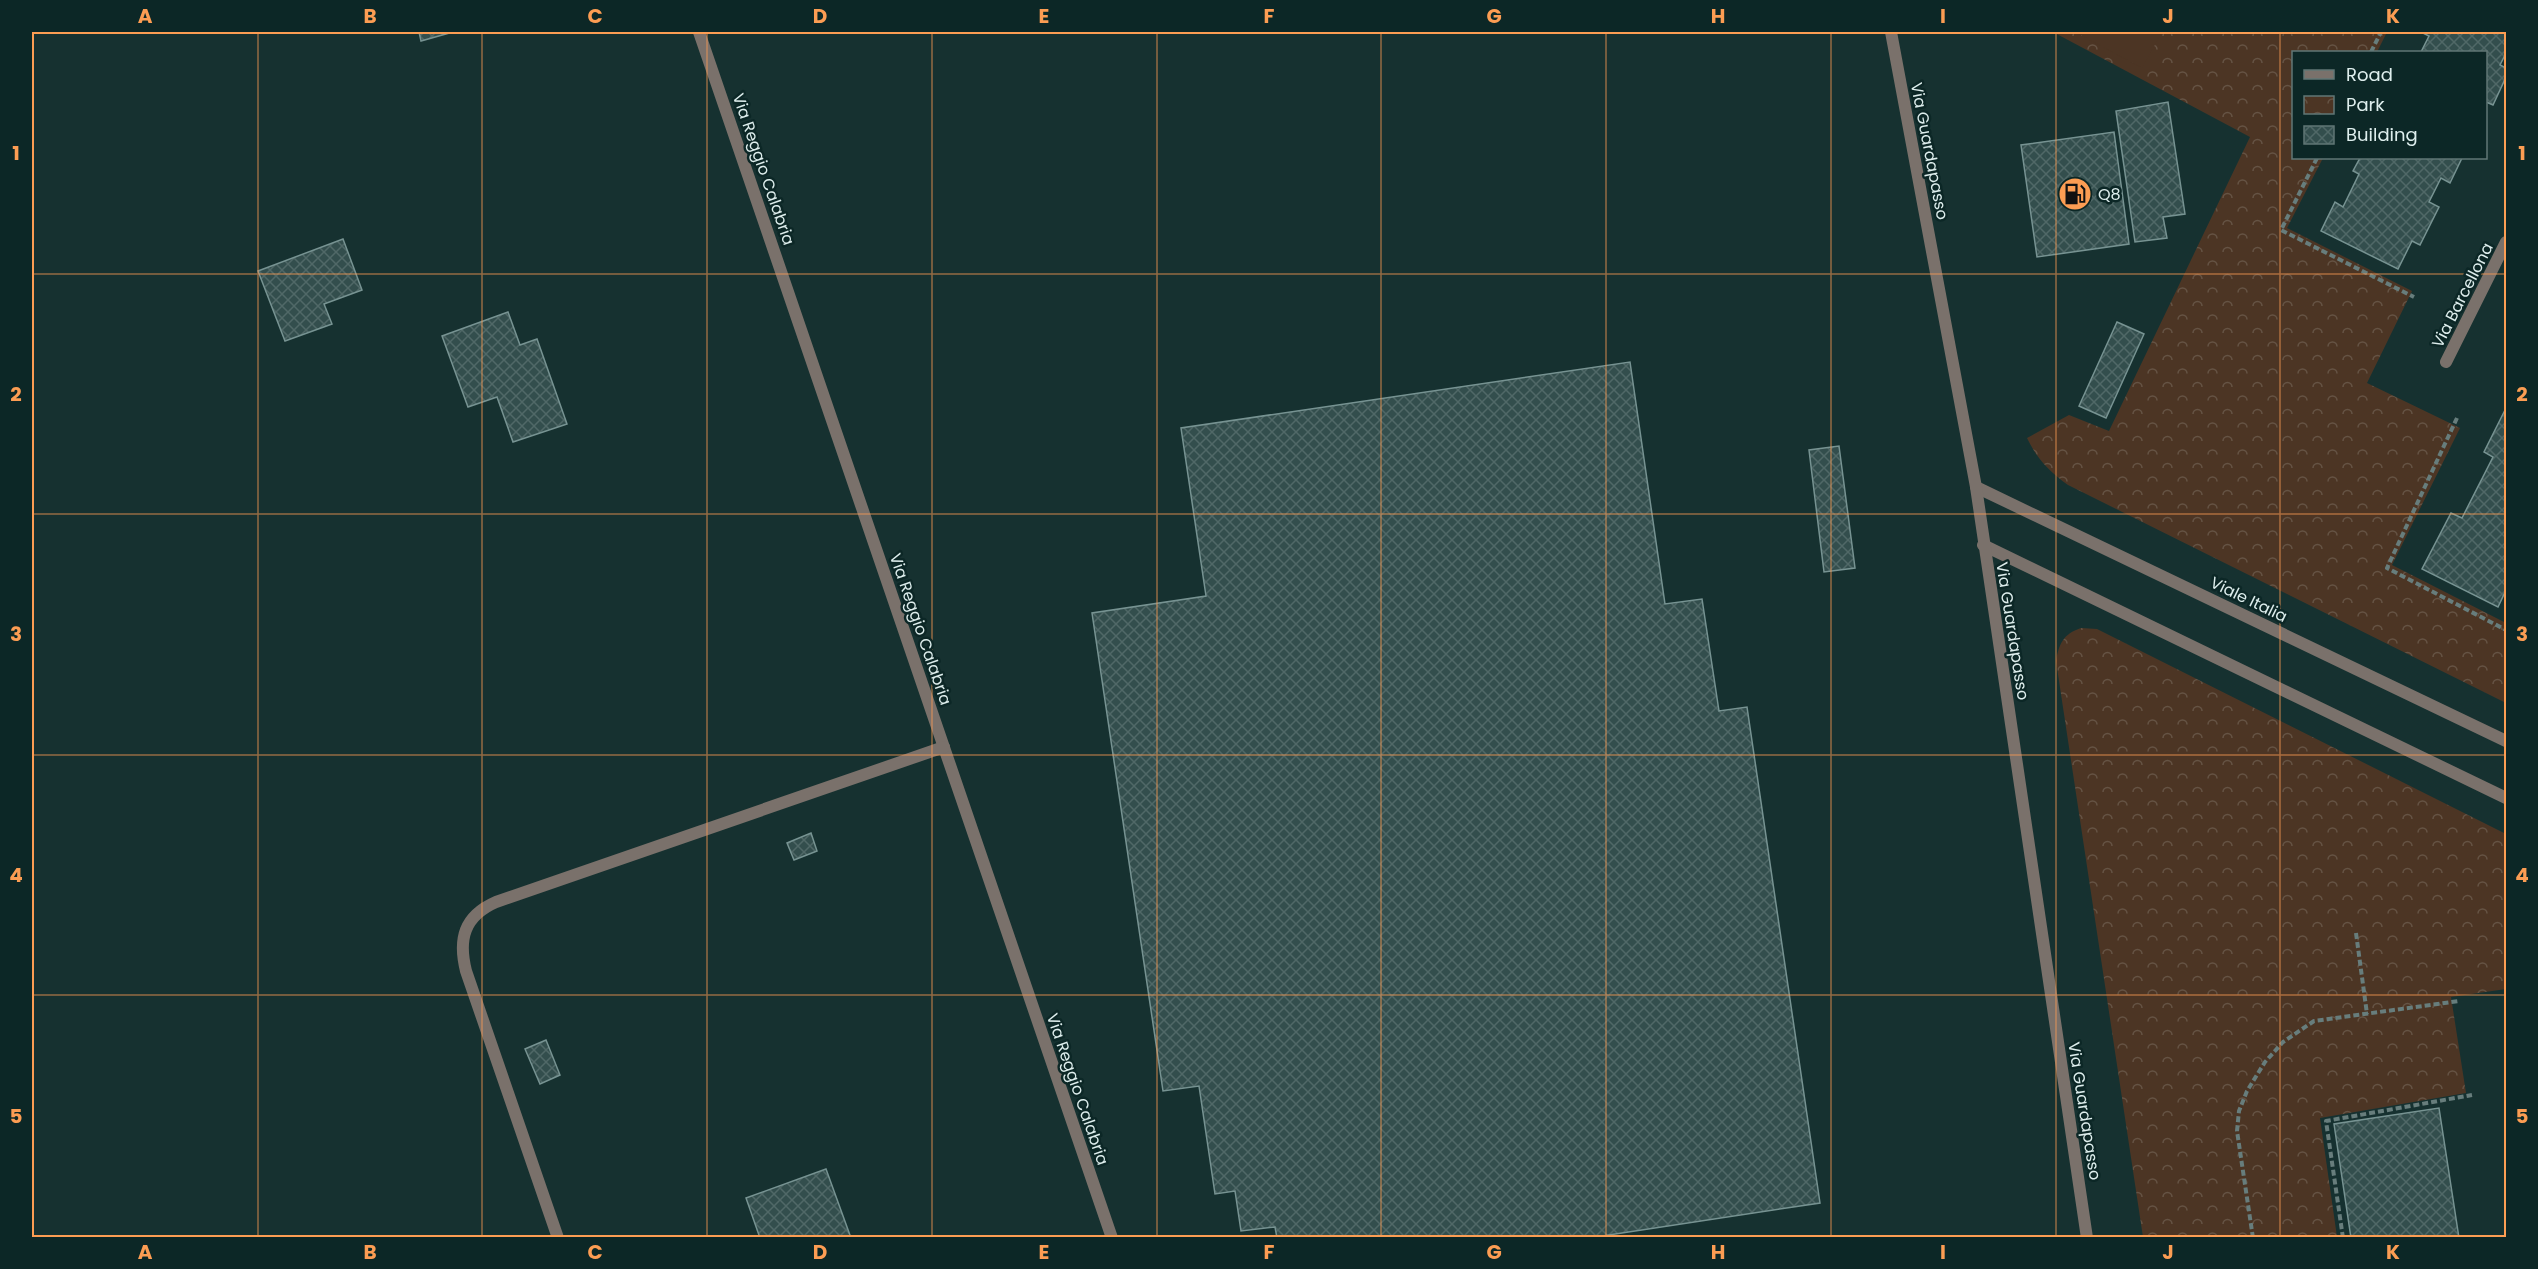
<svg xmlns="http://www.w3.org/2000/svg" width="2538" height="1269" font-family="Poppins,sans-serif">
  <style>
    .park { fill: url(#park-crowns) }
    .pitch { fill: #4c3524 }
    .building { fill: url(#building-cross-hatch); stroke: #779392; stroke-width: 1.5 }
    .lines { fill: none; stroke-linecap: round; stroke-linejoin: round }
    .path { stroke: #677d7c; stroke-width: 4; stroke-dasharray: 6 3; stroke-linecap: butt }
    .minor { stroke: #7a716b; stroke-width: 12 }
    .tertiary { stroke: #7a716b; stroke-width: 12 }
    .grid { fill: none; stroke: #fc9d53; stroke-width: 1.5; stroke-opacity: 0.55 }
    .labels { text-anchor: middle; stroke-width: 5; stroke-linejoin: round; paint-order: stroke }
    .street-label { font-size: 16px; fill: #deeeed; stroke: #0c2726 }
    .poi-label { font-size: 16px; fill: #deeeed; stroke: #0c2726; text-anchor: start }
    .neatline { fill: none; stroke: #fc9d53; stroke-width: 2 }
    .grid-label { font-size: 20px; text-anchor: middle; font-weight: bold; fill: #fc9d53 }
  </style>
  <defs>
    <pattern id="park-crowns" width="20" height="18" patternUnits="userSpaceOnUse" patternTransform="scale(1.5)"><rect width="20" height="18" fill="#4c3524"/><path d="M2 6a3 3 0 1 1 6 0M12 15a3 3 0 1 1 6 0" fill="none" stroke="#655344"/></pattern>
    <pattern id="building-cross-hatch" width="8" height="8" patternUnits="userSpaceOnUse" patternTransform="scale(1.5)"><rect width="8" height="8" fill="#334e4d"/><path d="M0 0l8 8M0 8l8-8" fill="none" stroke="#506867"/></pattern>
  </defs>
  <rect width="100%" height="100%" fill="#163130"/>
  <g class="park">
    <path d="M2053,32H2387L2377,52H2294V158H2323L2287,228L2412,291L2367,383L2460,428L2392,565L2506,623V703L2068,485C2050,472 2037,459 2027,438L2069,415L2109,431L2250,137Z"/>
    <path d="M2081,628L2097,629L2506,834V989L2451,997L2466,1093L2320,1118L2337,1237H2143L2056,661C2059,644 2063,634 2081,628Z"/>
  </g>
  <path class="pitch" d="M2075,32H2162L2142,68Z"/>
  <g class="building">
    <path d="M419,32H453L421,41Z"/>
    <path d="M2421,32H2506V53L2500,65L2506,68V77L2493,105L2486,102V52H2421L2429,36Z"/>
    <path d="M2168,102L2185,214L2163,217L2167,238L2135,242L2116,111Z"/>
    <path d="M2114,132L2129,244L2037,257L2021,145Z"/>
    <path d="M2360,158H2462L2450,183L2441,178L2429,202L2439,207L2420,245L2412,241L2398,269L2321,231L2335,202L2343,207L2359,174L2353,171Z"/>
    <path d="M343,239L362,290L324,304L332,324L285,341L258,271Z"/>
    <path d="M508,312L520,345L537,339L567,424L513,442L497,397L468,407L442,336Z"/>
    <path d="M2117,322L2144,334L2106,418L2079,406Z"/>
    <path d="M1630,362L1665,604L1702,599L1719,711L1747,707L1820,1203L1589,1238H1277L1275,1227L1241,1231L1235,1191L1215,1194L1199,1086L1163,1091L1092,613L1206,596L1181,428Z"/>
    <path d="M2506,408V590L2498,607L2422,569L2451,513L2462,518L2493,457L2484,452Z"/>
    <path d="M1839,446L1855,568L1824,572L1809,450Z"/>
    <path d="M811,833L817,851L794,860L787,843Z"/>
    <path d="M546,1040L560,1075L540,1084L525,1049Z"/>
    <path d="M2439,1108L2459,1238H2351L2334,1124Z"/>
    <path d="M826,1169L851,1238H760L746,1198Z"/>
  </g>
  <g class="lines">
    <g class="path">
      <path d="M2371,52L2381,32"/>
      <path d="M2317,158L2281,230L2414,297"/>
      <path d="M2457,418L2387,568L2506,630"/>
      <path d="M2356,933L2367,1014"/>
      <path d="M2253,1238L2237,1131L2239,1111L2247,1091L2265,1062L2283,1042L2314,1021L2459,1001"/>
      <path d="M2343,1238L2326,1121L2472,1095"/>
    </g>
    <g class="minor">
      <path d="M699,32L1112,1238"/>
      <path d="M2446,362L2506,242"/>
      <path d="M1976,487L2506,741"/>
      <path d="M1983,545L2506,798"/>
      <path d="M558,1238L466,971C458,939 464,916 496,902L944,747"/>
    </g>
    <path class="tertiary" d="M1891,32L1976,487L2087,1238"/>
  </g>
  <path class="grid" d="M258,32V1238M482,32V1238M707,32V1238M932,32V1238M1157,32V1238M1381,32V1238M1606,32V1238M1831,32V1238M2056,32V1238M2280,32V1238M32,274H2506M32,514H2506M32,755H2506M32,995H2506"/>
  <defs>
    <g id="fuel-disc" transform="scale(1.725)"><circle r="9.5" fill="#fc9d53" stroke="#0c2726"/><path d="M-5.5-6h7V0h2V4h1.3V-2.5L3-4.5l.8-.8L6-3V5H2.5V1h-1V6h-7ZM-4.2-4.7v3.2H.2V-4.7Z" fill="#111"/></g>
  </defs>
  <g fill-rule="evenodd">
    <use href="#fuel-disc" x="2075" y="194"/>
  </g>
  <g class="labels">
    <g class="street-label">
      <text transform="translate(1930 151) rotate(79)" y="6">Via Guardapasso</text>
      <text transform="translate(764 169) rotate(71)" y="6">Via Reggio Calabria</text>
      <text transform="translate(2462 295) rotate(-63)" y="6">Via Barcellona</text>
      <text transform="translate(2249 599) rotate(26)" y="6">Viale Italia</text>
      <text transform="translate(921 629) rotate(71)" y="6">Via Reggio Calabria</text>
      <text transform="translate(2013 631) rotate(81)" y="6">Via Guardapasso</text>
      <text transform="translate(1078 1089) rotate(71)" y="6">Via Reggio Calabria</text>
      <text transform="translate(2085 1111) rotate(81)" y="6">Via Guardapasso</text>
    </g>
    <g class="poi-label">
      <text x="2098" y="200">Q8</text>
    </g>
  </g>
  <rect width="2538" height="1269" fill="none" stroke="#0c2726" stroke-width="66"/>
  <rect x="2292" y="51" width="195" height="108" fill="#0c2726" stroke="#607776" stroke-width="1.5"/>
  <rect x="2304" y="70" width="30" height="9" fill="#7a716b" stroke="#607776" stroke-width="1.5"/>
  <text x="2346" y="81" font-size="18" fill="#deeeed">Road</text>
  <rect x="2304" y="96" width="30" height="18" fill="url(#park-crowns)" stroke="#607776" stroke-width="1.5"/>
  <text x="2346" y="111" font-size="18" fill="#deeeed">Park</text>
  <rect x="2304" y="126" width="30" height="18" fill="url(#building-cross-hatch)" stroke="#607776" stroke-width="1.5"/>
  <text x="2346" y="141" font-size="18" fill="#deeeed">Building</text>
  <rect x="33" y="33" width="2472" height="1203" class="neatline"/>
  <g class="grid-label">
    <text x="145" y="23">A</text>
    <text x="370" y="23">B</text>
    <text x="595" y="23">C</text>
    <text x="820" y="23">D</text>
    <text x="1044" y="23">E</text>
    <text x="1269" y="23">F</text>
    <text x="1494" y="23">G</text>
    <text x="1718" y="23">H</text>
    <text x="1943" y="23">I</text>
    <text x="2168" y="23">J</text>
    <text x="2393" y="23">K</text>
    <text x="16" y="160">1</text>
    <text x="2522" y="160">1</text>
    <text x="16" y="401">2</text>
    <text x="2522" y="401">2</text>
    <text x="16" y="641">3</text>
    <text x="2522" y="641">3</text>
    <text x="16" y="882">4</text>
    <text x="2522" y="882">4</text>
    <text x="16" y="1123">5</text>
    <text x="2522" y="1123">5</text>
    <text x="145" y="1259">A</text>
    <text x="370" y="1259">B</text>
    <text x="595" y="1259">C</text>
    <text x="820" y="1259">D</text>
    <text x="1044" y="1259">E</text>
    <text x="1269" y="1259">F</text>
    <text x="1494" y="1259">G</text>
    <text x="1718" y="1259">H</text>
    <text x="1943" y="1259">I</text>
    <text x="2168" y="1259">J</text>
    <text x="2393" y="1259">K</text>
  </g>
</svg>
